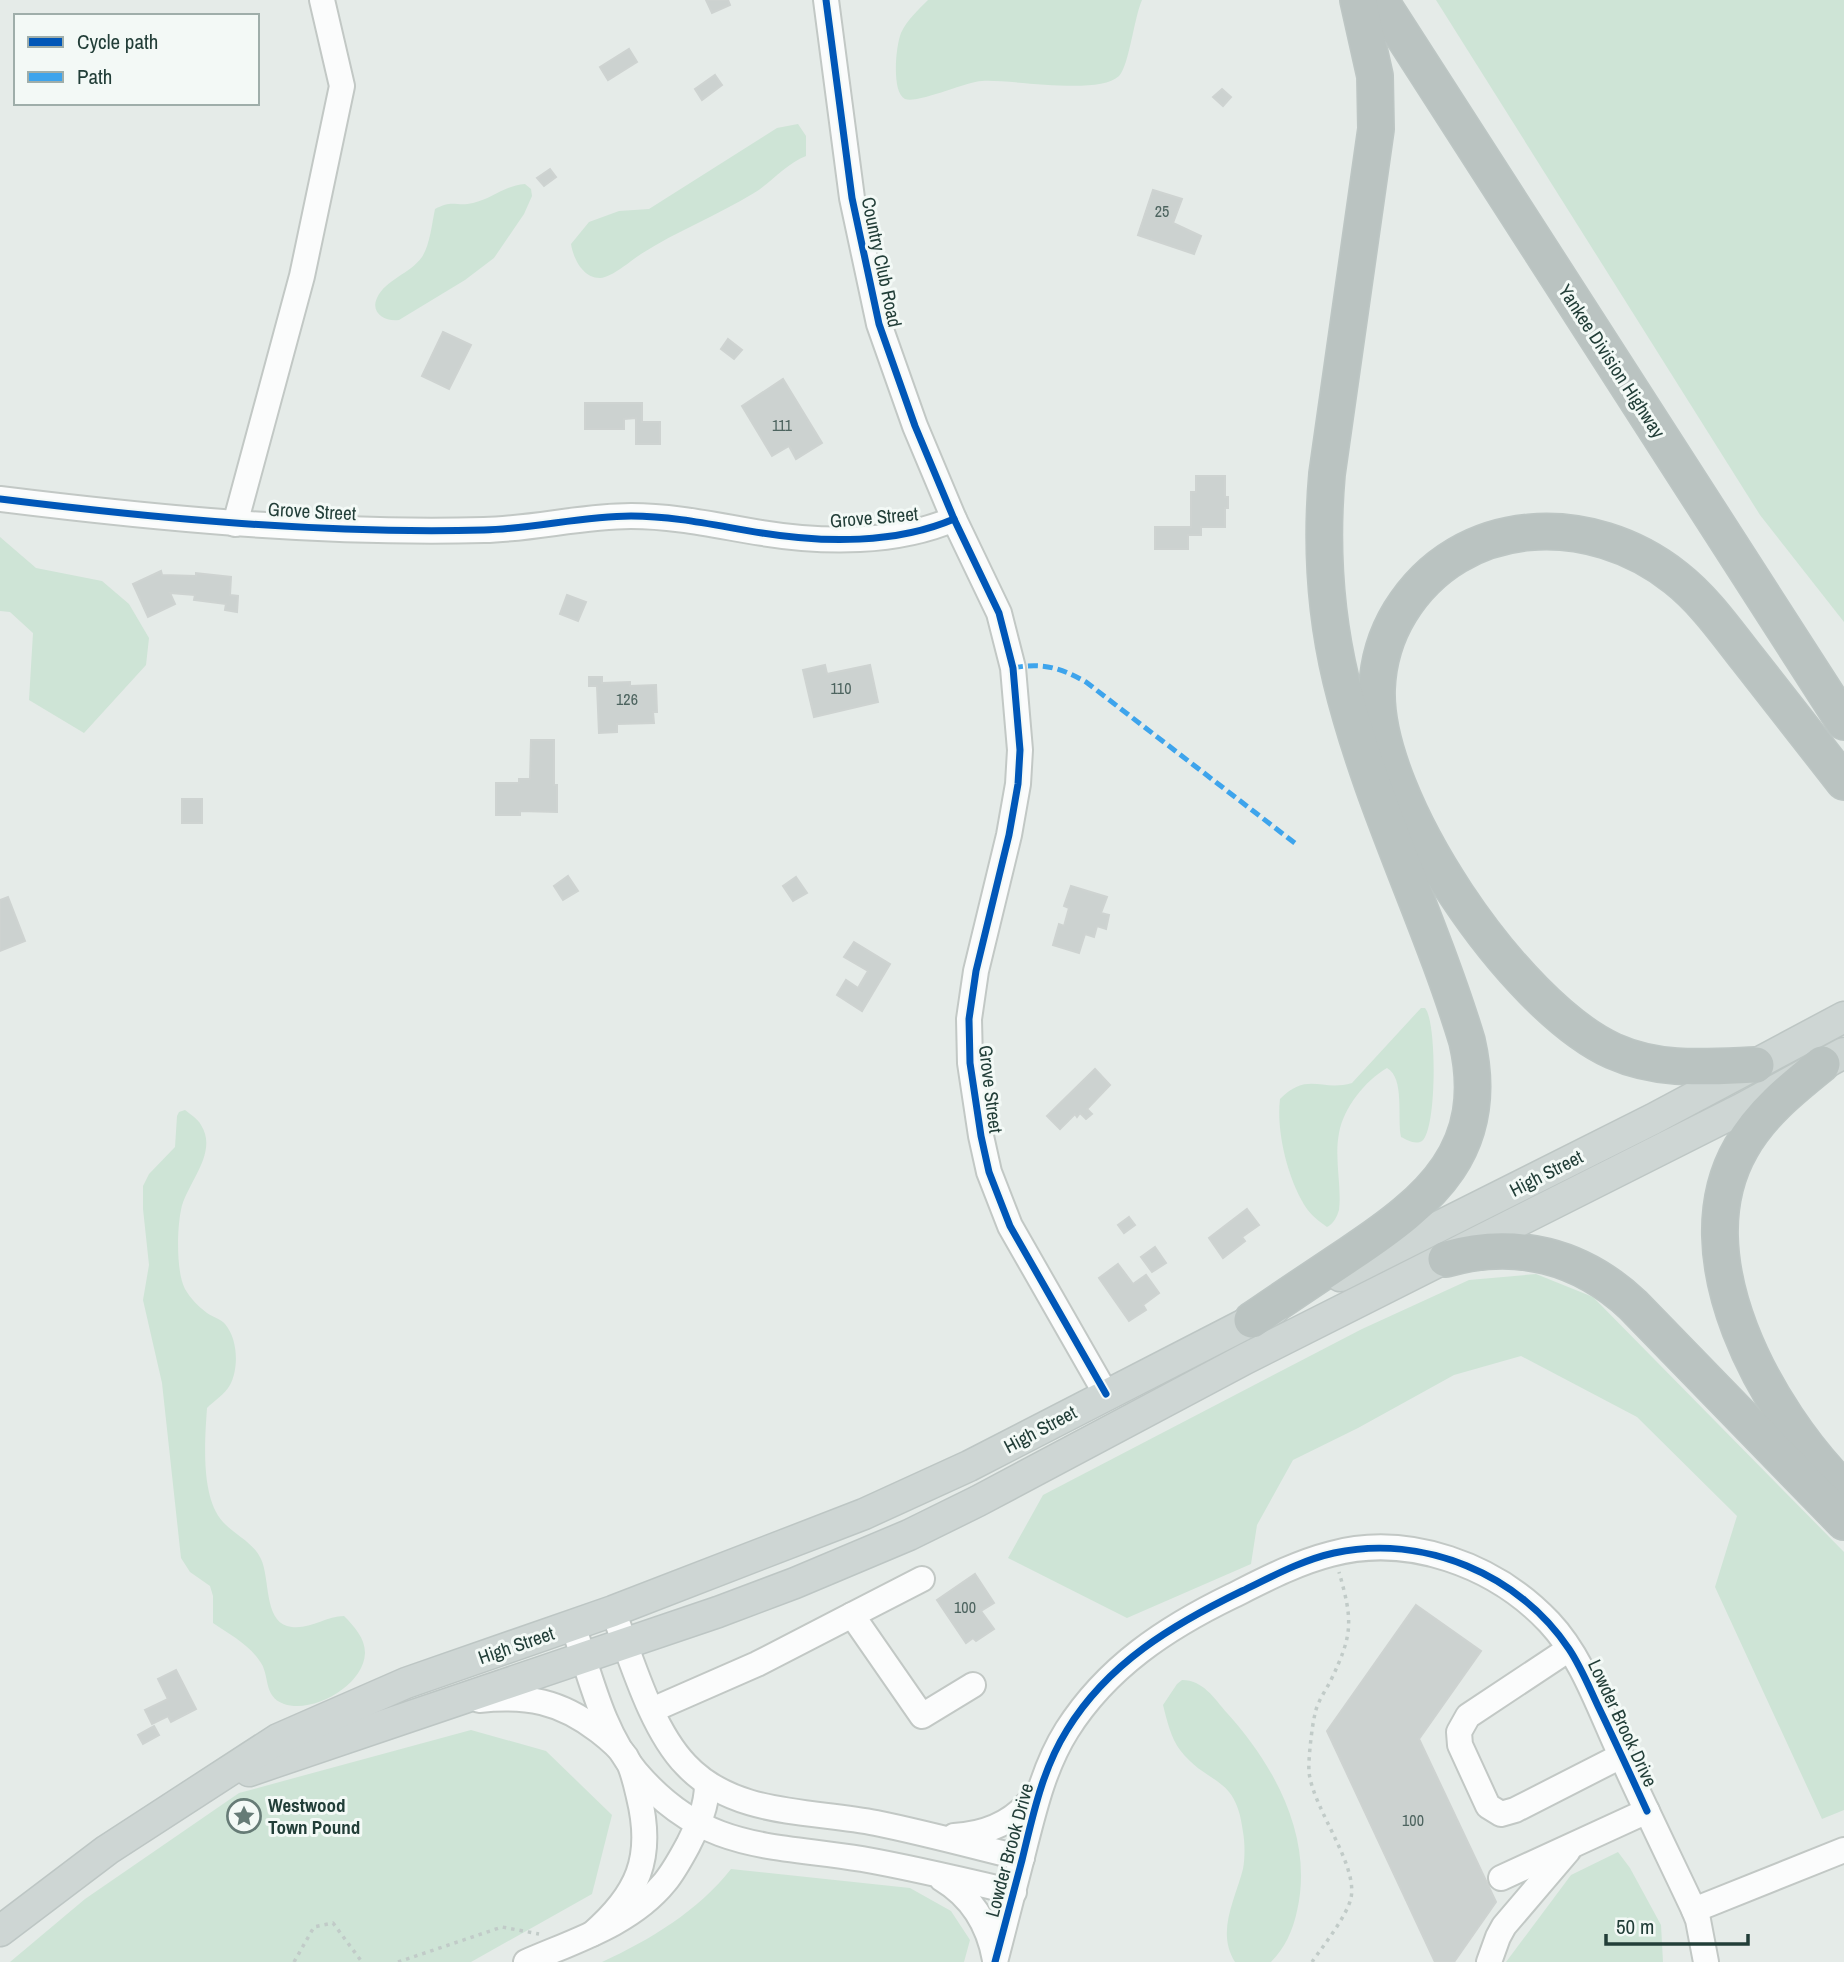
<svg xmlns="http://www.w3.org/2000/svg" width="1844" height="1962" font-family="'Archivo Narrow',sans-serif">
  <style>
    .green { fill: #cee4d6 }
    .building { fill: #ccd2d0; stroke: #ced3d1; stroke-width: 2 }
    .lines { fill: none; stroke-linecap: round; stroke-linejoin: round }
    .minor-casing { stroke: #c2c8c5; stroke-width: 28 }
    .major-casing { stroke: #bdc6c4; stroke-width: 33 }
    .highway-casing { stroke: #bdc6c4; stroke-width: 38 }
    .path { stroke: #c1cbc8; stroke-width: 3.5; stroke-dasharray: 3.5 5; stroke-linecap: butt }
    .minor { stroke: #fbfcfc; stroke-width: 24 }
    .major { stroke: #ced6d4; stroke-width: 30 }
    .highway { stroke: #bac3c1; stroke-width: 35 }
    .quiet { stroke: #3ea4ec; stroke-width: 5; stroke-dasharray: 10 5; stroke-linecap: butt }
    .cycleway-casing { stroke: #f3f9f6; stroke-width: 11 }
    .cycleway { stroke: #0057b8; stroke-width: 7 }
    .labels { text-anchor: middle; stroke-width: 6; stroke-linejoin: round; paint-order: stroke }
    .number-label { font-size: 16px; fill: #4d645f }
    .street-label { font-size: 19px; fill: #223e38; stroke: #f3f9f6 }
    .poi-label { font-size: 19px; font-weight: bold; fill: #223e38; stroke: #f3f9f6; text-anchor: start }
  </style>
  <rect width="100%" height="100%" fill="#e5ebe8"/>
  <g class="green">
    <path d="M928,0H1142C1134,18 1129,66 1119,76C1098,96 1012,79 982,81C965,82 917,104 905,99C891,92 896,45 901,33C907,20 918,10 928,0Z"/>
    <path d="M1436,0H1844V622L1760,515Z"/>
    <path d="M798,124L806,136V156C786,164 773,181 754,193C718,215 677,231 641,254C630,261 613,277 600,278C582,278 573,257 571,244L589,222L619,211L649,209L777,128Z"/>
    <path d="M525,184L531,189L532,196L524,214L494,258L465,280L399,320C385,322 370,313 377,298C386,279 410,274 422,257C430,245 432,223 435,209C453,199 456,207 473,203C492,199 503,186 525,184Z"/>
    <path d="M0,537L36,568L102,581L129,604L149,638L146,665L84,733L29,700L33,633L10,612L0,611Z"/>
    <path d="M1421,1008H1425C1437,1021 1437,1130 1422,1141C1415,1145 1407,1140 1401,1137C1397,1118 1405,1078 1387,1068C1365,1081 1344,1107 1339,1133C1334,1159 1342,1187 1339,1210C1337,1217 1333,1224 1327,1227C1320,1222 1312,1216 1307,1209C1288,1181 1276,1132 1280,1099C1308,1071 1321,1092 1352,1083Z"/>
    <path d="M185,1110C190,1114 198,1119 201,1125C219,1153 186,1184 181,1210C177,1229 176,1272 185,1289C190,1298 199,1307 207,1313C213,1317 221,1319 225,1324C238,1339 239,1368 230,1385C225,1394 214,1401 207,1408C205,1439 200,1497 223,1522C235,1535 254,1543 261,1559C270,1578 264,1619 287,1626C307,1632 325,1616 344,1616C354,1626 365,1638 365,1653C364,1685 314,1714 284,1704C262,1696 271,1675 259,1660C248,1644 229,1634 213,1623V1596L210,1586L190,1572L181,1558L162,1383L143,1300L149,1265L143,1209V1186L149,1174L175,1147L177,1116L179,1112Z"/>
    <path d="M1536,1274L1593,1297L1844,1552V1810L1822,1819L1715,1587L1737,1516L1637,1417L1521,1356L1454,1375L1358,1428L1293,1460L1257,1525L1251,1564L1127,1618L1008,1558L1043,1495L1362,1329L1469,1280Z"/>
    <path d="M1182,1680C1203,1680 1214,1698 1227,1713C1275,1766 1314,1838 1297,1911C1293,1930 1285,1948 1271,1962H1235C1216,1932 1235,1900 1243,1869C1245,1858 1245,1843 1243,1832C1236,1774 1209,1787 1180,1750C1171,1738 1167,1721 1163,1705L1177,1684Z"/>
    <path d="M471,1730L546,1751L612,1815L592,1894L471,1962H10L85,1899L239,1793Z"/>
    <path d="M1618,1852L1630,1868L1661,1925L1663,1962H1506L1571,1875Z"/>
    <path d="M731,1869L910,1888L951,1911L970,1940L964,1962H602C650,1940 698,1911 731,1869Z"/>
  </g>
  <g class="building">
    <path d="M706,0H728L730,5L712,13Z"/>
    <path d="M629,49L637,62L608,80L600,67Z"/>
    <path d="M715,75L722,85L702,100L695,89Z"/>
    <path d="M1222,89L1231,97L1223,106L1213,97Z"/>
    <path d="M550,169L556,177L544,186L537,178Z"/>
    <path d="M1153,190L1182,199L1173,223L1201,236L1194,254L1138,235Z"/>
    <path d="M443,332L471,345L449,389L422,376Z"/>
    <path d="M728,339L742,350L734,359L721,349Z"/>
    <path d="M783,379L822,443L796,459L789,446L772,456L742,406Z"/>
    <path d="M585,403H642V422H660V444H636V418L624,419V429H585Z"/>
    <path d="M1196,476H1225V497H1228V508H1225V527H1201V535H1188V549H1155V527H1191V492H1196Z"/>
    <path d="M161,571L162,575L196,576V573L231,577L230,595L238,596L237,612L225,610L226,604L194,600L195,595L170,593L175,604L148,617L133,584Z"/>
    <path d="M567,595L586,602L578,621L560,614Z"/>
    <path d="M825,665L827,674L870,665L878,702L814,717L803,670Z"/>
    <path d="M589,677H602V683L630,682V686L656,685L657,712H653L654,723L617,724V732L599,733L597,686H589Z"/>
    <path d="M531,740H554V785H557V812L520,811V815H496V783H519V779H530Z"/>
    <rect x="182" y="799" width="20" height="24"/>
    <path d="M568,876L578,891L563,900L554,886Z"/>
    <path d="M796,877L807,893L793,901L783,886Z"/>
    <path d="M1071,886L1107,897L1101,913L1109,915L1106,929L1097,926L1094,937L1085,934L1079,953L1053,945L1059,924L1064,926L1069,908L1064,906Z"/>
    <path d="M8,897L25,941L0,951V900Z"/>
    <path d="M854,942L890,964L862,1011L837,995L846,980L858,988L868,971L844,957Z"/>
    <path d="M1095,1069L1110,1085L1087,1109L1092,1114L1086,1119L1080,1113L1077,1117L1075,1114L1060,1129L1047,1116Z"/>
    <path d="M1247,1209L1259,1225L1242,1237L1245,1241L1223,1258L1209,1238Z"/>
    <path d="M1129,1217L1135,1225L1124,1233L1118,1225Z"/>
    <path d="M1155,1247L1166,1263L1152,1272L1141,1257Z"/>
    <path d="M1118,1264L1133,1284L1146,1275L1159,1293L1143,1305L1146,1310L1129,1321L1099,1278Z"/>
    <path d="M975,1574L994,1603L981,1611L994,1629L976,1641L973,1638L966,1643L937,1600Z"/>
    <path d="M1416,1605L1481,1651L1419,1739L1496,1902L1454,1962H1435L1327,1731Z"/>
    <path d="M176,1670L196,1709L171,1722L168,1716L152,1724L145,1710L168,1699L158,1679Z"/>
    <path d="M154,1726L159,1735L143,1744L138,1735Z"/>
  </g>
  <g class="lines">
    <g class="minor-casing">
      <g id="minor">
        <path d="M826,0L852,198L879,324L915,426L954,519L999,613L1013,668L1020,750L1018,784L1009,835L976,971L969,1019L970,1063L981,1136L989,1172L1010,1226L1106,1394"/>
        <path d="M0,499C161,519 322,534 484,530C533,529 582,516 631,516C676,516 718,526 762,533C824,543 896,544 954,519"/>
        <path d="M235,524L302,276L342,86L322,0"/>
        <path d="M613,1611C631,1658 651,1729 686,1765C735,1817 812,1810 876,1823C925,1833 973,1846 1022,1858"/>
        <path d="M852,1615L922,1579"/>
        <path d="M573,1626C590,1674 602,1732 636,1772C704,1852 770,1844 862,1859C913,1868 963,1880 1014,1892"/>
        <path d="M1569,1649L1468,1716L1459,1732L1460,1745L1488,1806L1501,1814L1515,1810L1621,1756"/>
        <path d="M479,1700C527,1695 560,1701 599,1731C608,1738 619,1747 626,1757C633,1769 636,1784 639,1797C654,1858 638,1894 592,1934"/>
        <path d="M652,1710L757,1664L852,1615L922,1716L973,1685"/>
        <path d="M954,1836C987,1834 1017,1821 1036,1793"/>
        <path d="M1501,1878L1647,1811"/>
        <path d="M942,1879C972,1897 989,1926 995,1960"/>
        <path d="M1694,1910L1844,1850"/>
        <path d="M526,1962C574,1941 631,1924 665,1882C674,1871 681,1858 688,1845C698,1825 707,1807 707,1784"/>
        <path d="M995,1962C1004,1927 1013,1892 1022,1857C1033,1814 1043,1768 1067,1730C1107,1667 1166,1628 1232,1596C1264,1580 1296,1563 1331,1554C1408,1533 1495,1565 1549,1622C1582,1657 1599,1708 1619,1751C1643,1804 1669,1857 1694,1910L1698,1920L1706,1962"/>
        <path d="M1489,1962L1498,1937L1504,1926L1568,1851"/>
      </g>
    </g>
    <g class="major-casing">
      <g id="major">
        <path d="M1340,1276L1653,1119L1844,1017"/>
        <path d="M249,1771L718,1612L795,1583L909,1535L978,1501L1245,1359L1743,1108L1844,1053"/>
        <path d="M0,1931L107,1850L278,1739L406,1683L613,1611L864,1514L969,1466L1274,1309"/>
      </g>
    </g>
    <g class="highway-casing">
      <g id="highway">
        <path d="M1380,0L1844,722"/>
        <path d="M1822,1064C1791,1089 1761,1113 1741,1148C1679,1256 1766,1411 1844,1489"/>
        <path d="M1756,1065C1707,1067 1660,1072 1613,1051C1514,1006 1373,799 1377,689C1378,662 1386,635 1400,612C1461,513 1591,510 1676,578C1704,600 1725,630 1747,658C1779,699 1812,741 1844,782"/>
        <path d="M1446,1259C1516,1239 1581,1256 1633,1305L1844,1522"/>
        <path d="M1252,1320C1284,1298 1317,1276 1350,1254C1431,1200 1492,1149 1467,1041C1430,919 1371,804 1341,680C1325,613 1321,542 1327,474L1376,129L1375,76L1358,0"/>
      </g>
    </g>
    <g class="path">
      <path d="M294,1962L314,1927L333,1923L362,1962"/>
      <path d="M398,1962L502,1927L539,1934"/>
      <path d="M1312,1962C1323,1946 1347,1916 1351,1898C1358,1864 1313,1809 1309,1772C1308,1761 1312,1725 1315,1714C1317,1702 1326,1690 1331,1680C1353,1634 1353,1621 1339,1572"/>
    </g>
    <use href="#minor" class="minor"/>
    <use href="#major" class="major"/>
    <use href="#highway" class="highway"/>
    <path class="quiet" d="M1013,668C1042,662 1061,668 1086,682L1296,844"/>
    <g class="cycleway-casing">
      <g id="cycleway">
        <path d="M826,0L852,198L879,324L915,426L954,519L999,613L1013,668L1020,750L1018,784L1009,835L976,971L969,1019L970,1063L981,1136L989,1172L1010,1226L1106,1394"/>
        <path d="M0,499C161,519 322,534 484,530C533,529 582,516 631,516C676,516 718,526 762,533C824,543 896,544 954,519"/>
        <path d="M995,1962C1004,1928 1013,1894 1022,1860C1033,1815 1042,1770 1067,1730C1108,1663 1172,1625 1242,1591C1271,1577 1302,1560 1334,1553C1424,1534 1519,1574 1569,1649C1581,1667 1589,1687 1598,1706C1615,1741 1631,1776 1647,1811"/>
      </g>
    </g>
    <use href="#cycleway" class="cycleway"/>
  </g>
  <defs>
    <g id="sight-ring" transform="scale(1.75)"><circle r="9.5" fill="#f3f9f6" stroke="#667b76" stroke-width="1.5"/><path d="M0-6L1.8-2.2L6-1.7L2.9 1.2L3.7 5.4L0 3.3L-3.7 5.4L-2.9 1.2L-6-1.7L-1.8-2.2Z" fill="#667b76"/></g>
  </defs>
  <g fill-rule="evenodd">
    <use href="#sight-ring" x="244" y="1816"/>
  </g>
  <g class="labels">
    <g class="number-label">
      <text x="1162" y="217">25</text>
      <text x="782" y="431">111</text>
      <text x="841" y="694">110</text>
      <text x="627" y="705">126</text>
      <text x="965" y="1613">100</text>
      <text x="1413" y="1826">100</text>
    </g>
    <g class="street-label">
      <text transform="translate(882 262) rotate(78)" y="7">Country Club Road</text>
      <text transform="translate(1612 361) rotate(57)" y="7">Yankee Division Highway</text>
      <text transform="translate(312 511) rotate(3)" y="7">Grove Street</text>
      <text transform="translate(874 517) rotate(-5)" y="7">Grove Street</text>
      <text transform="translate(991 1089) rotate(83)" y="7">Grove Street</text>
      <text transform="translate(1546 1173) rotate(-27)" y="7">High Street</text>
      <text transform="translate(1040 1429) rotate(-28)" y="7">High Street</text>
      <text transform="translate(516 1645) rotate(-19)" y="7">High Street</text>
      <text transform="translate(1623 1723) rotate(65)" y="7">Lowder Brook Drive</text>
      <text transform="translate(1009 1850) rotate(-75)" y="7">Lowder Brook Drive</text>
    </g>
    <g class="poi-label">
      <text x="268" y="1812">Westwood<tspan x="268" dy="22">Town Pound</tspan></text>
    </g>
  </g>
  <rect x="14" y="14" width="245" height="91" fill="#f3f9f6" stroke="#9faeaa" stroke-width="2"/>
  <rect x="28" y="37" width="35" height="10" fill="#0057b8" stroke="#9faeaa" stroke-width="2"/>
  <text x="77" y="49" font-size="21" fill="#223e38">Cycle path</text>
  <rect x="28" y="72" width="35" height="10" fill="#3ea4ec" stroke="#9faeaa" stroke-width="2"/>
  <text x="77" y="84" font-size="21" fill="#223e38">Path</text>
  <path d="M1606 1934v10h142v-10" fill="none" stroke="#223e38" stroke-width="3.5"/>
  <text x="1616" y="1934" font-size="21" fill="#223e38" stroke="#f3f9f6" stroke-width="5" paint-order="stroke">50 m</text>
</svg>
